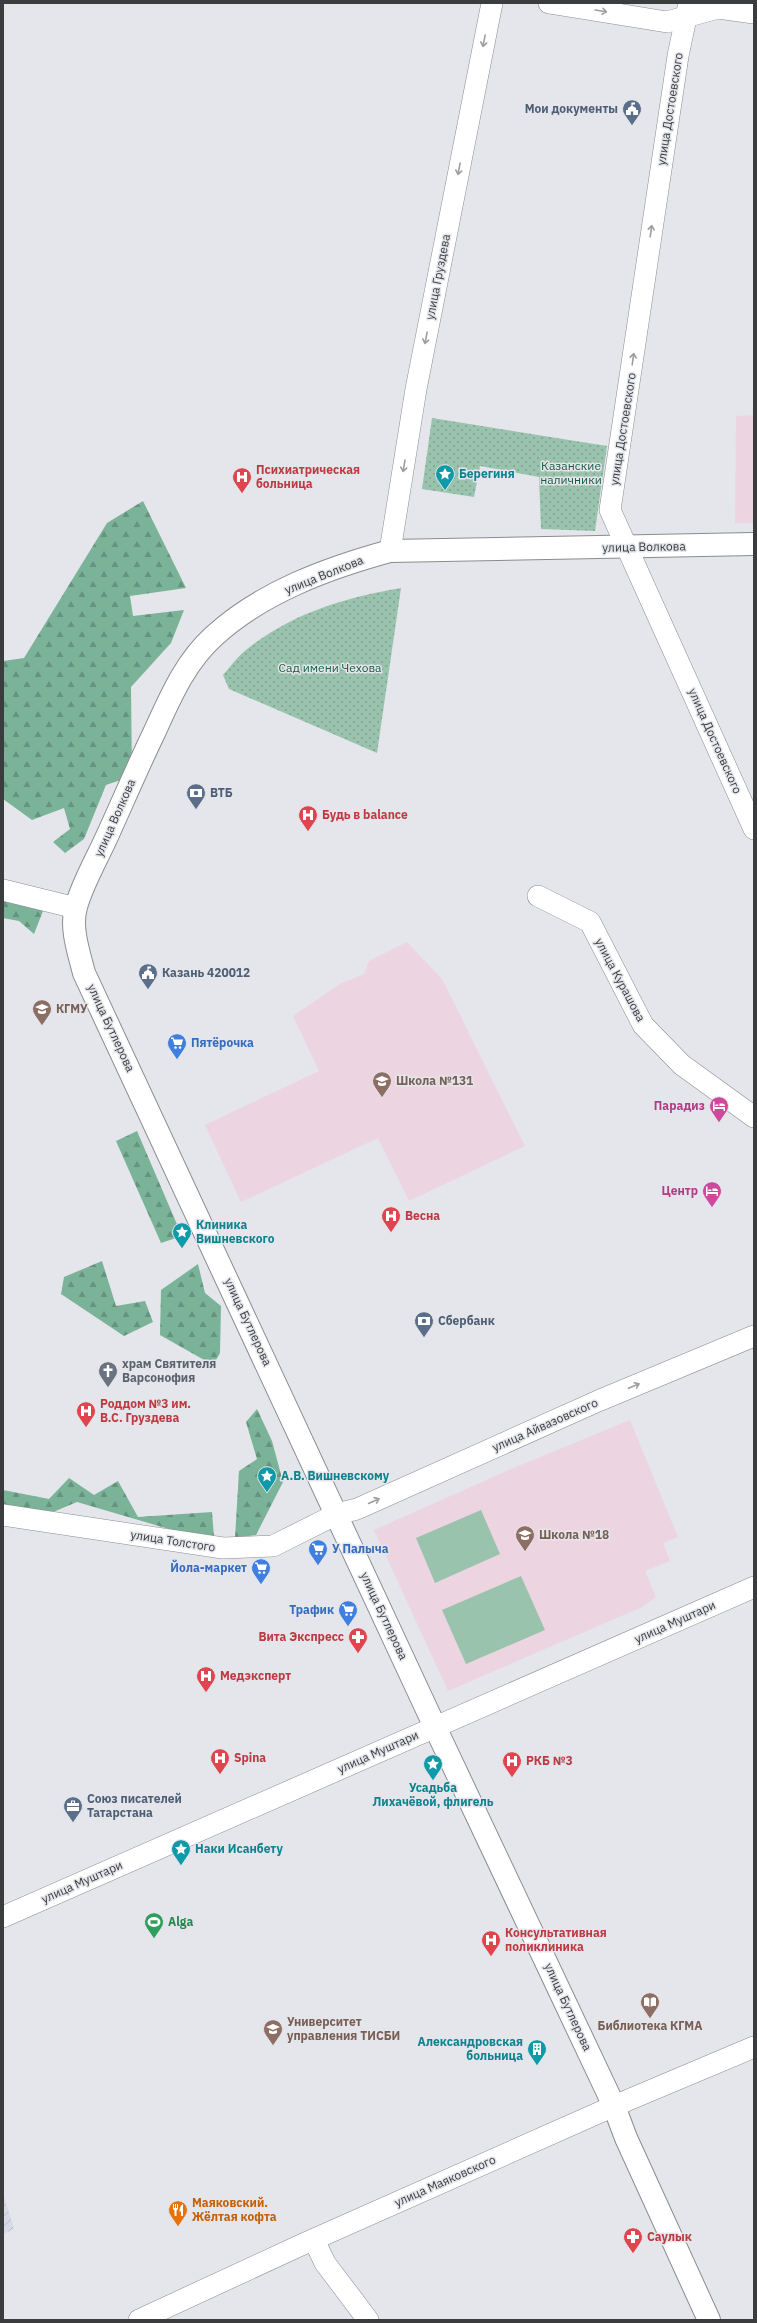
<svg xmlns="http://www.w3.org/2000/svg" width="757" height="2323" font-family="'IBM Plex Sans',sans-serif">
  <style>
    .industrial { fill: url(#industrial-furrows) }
    .education { fill: #ecd5e0 }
    .grass { fill: #9ac3ae }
    .forest { fill: url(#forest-firs) }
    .park { fill: url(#park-dots) }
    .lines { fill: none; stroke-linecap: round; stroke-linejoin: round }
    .minor-casing { stroke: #8b8c91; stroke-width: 22 }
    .major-casing { stroke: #8b8c91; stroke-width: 24 }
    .minor { stroke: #fff; stroke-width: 21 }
    .major { stroke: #fff; stroke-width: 22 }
    .oneway { stroke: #9d9e9e }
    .labels { text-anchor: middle; stroke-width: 3; stroke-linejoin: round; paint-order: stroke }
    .service-label { font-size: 12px; font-weight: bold; fill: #4e5e75; stroke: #e4e6eb; text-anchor: start }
    .street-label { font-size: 12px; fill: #3b3c3e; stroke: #e4e6eb }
    .park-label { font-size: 12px; fill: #145b40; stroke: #e4e6eb }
    .health-label { font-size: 12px; font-weight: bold; fill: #be3a42; stroke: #e4e6eb; text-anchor: start }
    .culture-label { font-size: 12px; font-weight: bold; fill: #0d838f; stroke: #e4e6eb; text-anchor: start }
    .education-label { font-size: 12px; font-weight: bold; fill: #785e54; stroke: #e4e6eb; text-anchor: start }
    .shop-label { font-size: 12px; font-weight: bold; fill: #366cbe; stroke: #e4e6eb; text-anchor: start }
    .hotel-label { font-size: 12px; font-weight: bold; fill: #b23c85; stroke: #e4e6eb; text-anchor: end }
    .worship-label { font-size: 12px; font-weight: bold; fill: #5b616d; stroke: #e4e6eb; text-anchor: start }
    .leisure-label { font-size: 12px; font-weight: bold; fill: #27864d; stroke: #e4e6eb; text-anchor: start }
    .food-label { font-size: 12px; font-weight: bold; fill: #c56008; stroke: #e4e6eb; text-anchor: start }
  </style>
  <defs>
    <pattern id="industrial-furrows" width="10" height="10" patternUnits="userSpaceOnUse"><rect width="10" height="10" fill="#d8dae7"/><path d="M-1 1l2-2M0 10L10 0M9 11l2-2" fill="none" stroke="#babcc7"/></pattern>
    <pattern id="forest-firs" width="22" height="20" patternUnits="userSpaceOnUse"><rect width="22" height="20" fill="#7ab398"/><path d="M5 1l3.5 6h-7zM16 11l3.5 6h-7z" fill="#65937d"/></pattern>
    <pattern id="park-dots" width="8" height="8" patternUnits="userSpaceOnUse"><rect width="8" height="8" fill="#9ac3ae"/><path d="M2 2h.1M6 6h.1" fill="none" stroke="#7fa08f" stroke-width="1.8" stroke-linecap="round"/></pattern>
  </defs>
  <rect width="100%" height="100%" fill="#e4e6eb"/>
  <path class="industrial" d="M3,2193L14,2229L3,2234Z"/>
  <g class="education">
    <path d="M754,415V523H735L736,416Z"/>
    <path d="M407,942L442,979L525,1146L409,1201L378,1138L241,1202L205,1125L319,1071L293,1016L340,984L364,974L369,961Z"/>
    <path d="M630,1420L678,1537L663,1543L670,1561L645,1571L656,1597L642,1607L448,1691L374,1530L511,1469Z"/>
  </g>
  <g class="grass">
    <path d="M481,1510L500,1554L435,1583L416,1538Z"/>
    <path d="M521,1576L545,1630L466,1664L442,1610Z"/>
  </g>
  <g class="forest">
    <path d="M143,501L186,588L130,596L133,616L184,610L171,643L131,687L132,776L106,785L84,839L65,853L53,842L70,829L64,808L32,820L3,799V661L24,658L107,523Z"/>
    <path d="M3,885L8,886L43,911L34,934L19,921L3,918Z"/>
    <path d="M137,1131L182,1236L161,1243L116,1141Z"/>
    <path d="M102,1261L116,1306L145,1301L153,1322L124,1336L61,1294L64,1277Z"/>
    <path d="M198,1264L205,1293L221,1306L220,1353L213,1365L160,1335L161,1290Z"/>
    <path d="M257,1409L272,1441L283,1482L256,1535L235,1538L239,1471L257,1459L246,1422Z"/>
    <path d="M69,1478L94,1495L118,1481L138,1517L212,1512L214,1537L186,1534L77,1502L46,1515L3,1507V1490L49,1499Z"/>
  </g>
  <g class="park">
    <path d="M432,418L607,446L595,531L541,529L539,477L480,466L474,497L422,489Z"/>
    <path d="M401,588L377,753L229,689L223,675C230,667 237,657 246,650C292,613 344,598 401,588Z"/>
  </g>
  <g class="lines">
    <g class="minor-casing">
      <g id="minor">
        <path d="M549,3L667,22L718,8L754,13"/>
        <path d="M689,3L678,56L610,510L754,829"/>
        <path d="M390,551L416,389L492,3"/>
        <path d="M3,890L76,908"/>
        <path d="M538,896L590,922L643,1025L682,1065L754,1117"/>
        <path d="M3,1515L223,1548L273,1546L337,1514L357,1509L598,1401L754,1336"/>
        <path d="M3,1917L754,1587"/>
        <path d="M314,2240L325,2263L368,2320"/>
        <path d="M139,2320L301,2245L614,2106L754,2047"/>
      </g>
    </g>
    <g class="major-casing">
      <path id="major" d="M709,2320L626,2138L614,2106L435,1727L84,973C79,953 70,928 76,907C82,884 99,855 109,832C124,799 138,766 154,733C170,698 185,662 214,636C262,592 328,568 390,551L754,544"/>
    </g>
    <use href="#minor" class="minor"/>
    <use href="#major" class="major"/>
  </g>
  <defs><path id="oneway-shaft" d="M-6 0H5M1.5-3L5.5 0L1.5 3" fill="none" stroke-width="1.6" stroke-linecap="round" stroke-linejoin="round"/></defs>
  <g class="oneway">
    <use href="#oneway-shaft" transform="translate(601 11) rotate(9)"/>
    <use href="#oneway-shaft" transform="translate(484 41) rotate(101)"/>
    <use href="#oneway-shaft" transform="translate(459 169) rotate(101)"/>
    <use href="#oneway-shaft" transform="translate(651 231) rotate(-82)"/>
    <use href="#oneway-shaft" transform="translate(426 338) rotate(101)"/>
    <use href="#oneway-shaft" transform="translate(633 359) rotate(-82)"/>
    <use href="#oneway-shaft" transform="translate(404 466) rotate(99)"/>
    <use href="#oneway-shaft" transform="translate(634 1386) rotate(-23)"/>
    <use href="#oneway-shaft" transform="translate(374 1501) rotate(-24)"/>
  </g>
  <defs>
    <g id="civic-pin" transform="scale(1)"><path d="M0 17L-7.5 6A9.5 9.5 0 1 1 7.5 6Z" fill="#5c6f8a" stroke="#e4e6eb"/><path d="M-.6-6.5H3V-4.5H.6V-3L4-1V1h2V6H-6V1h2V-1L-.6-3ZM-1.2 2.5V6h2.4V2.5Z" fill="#fff"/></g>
    <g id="sight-pin" transform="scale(1)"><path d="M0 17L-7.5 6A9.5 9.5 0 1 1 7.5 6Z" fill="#0f9aa8" stroke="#e4e6eb"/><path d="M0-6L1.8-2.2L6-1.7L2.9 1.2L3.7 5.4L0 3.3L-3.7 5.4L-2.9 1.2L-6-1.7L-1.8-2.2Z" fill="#fff"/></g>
    <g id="hospital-pin" transform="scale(1)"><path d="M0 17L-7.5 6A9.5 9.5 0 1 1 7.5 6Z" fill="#e0444e" stroke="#e4e6eb"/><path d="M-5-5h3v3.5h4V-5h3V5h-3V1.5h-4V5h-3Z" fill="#fff"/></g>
    <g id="bank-pin" transform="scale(1)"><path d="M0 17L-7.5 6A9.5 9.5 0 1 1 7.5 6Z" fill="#5c6f8a" stroke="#e4e6eb"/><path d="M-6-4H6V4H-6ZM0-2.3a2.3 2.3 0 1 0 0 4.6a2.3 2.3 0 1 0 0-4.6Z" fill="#fff"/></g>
    <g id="university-pin" transform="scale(1)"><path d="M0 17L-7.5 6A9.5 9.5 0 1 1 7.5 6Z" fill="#8d6e63" stroke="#e4e6eb"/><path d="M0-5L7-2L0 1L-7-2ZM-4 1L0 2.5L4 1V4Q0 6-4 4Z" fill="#fff"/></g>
    <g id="supermarket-pin" transform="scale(1)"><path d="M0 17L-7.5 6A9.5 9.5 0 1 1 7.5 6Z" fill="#3f7fe0" stroke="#e4e6eb"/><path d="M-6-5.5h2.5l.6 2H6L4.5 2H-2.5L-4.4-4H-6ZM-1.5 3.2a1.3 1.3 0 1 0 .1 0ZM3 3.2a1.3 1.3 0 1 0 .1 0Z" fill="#fff"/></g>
    <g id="school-pin" transform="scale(1)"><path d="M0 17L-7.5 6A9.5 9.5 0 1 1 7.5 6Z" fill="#8d6e63" stroke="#e4e6eb"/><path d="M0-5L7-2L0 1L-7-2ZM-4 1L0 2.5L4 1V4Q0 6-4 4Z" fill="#fff"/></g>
    <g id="hotel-pin" transform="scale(1)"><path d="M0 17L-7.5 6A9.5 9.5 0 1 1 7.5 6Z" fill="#d1479c" stroke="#e4e6eb"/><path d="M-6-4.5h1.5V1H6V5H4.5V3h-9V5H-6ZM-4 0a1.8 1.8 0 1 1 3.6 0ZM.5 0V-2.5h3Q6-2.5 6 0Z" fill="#fff"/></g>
    <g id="church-pin" transform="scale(1)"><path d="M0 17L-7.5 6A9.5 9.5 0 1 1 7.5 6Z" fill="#6b7280" stroke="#e4e6eb"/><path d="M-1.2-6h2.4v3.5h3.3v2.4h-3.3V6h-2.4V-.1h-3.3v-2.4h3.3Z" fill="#fff"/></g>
    <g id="pharmacy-pin" transform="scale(1)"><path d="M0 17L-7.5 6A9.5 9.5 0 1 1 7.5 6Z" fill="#e0444e" stroke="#e4e6eb"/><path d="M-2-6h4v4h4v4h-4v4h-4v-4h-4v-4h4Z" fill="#fff"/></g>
    <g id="office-pin" transform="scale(1)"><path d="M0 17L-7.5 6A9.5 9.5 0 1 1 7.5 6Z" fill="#5c6f8a" stroke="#e4e6eb"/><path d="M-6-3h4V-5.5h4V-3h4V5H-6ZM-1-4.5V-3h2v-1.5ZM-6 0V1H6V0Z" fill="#fff"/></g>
    <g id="stadium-pin" transform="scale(1)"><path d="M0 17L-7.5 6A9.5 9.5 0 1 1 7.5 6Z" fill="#2e9e5b" stroke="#e4e6eb"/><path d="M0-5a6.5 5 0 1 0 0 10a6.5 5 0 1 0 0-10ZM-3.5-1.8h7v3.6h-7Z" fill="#fff"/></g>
    <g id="library-pin" transform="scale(1)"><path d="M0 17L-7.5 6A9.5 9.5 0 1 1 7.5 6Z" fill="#8d6e63" stroke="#e4e6eb"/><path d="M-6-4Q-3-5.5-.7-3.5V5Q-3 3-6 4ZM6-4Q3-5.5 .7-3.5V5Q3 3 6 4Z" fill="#fff"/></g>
    <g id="building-pin" transform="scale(1)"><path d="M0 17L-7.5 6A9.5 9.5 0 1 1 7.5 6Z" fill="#0f9aa8" stroke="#e4e6eb"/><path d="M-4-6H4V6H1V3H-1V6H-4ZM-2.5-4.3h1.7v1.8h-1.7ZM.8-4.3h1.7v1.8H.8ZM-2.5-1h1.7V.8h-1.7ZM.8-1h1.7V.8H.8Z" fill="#fff"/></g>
    <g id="restaurant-pin" transform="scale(1)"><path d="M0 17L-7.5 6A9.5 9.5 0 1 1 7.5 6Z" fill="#e8710a" stroke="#e4e6eb"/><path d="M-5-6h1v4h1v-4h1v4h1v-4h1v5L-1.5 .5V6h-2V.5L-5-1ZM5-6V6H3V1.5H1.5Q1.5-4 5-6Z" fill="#fff"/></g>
  </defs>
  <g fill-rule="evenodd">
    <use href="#civic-pin" x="632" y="109"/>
    <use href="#sight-pin" x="445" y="474"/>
    <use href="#hospital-pin" x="242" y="477"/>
    <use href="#bank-pin" x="196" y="793"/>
    <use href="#hospital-pin" x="308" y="815"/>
    <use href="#civic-pin" x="148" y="973"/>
    <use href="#university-pin" x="42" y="1009"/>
    <use href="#supermarket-pin" x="177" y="1043"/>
    <use href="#school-pin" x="382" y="1081"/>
    <use href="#hotel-pin" x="719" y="1106"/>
    <use href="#hotel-pin" x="712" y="1191"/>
    <use href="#hospital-pin" x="391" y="1216"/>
    <use href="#sight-pin" x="182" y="1232"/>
    <use href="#bank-pin" x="424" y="1321"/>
    <use href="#church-pin" x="108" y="1371"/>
    <use href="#hospital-pin" x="86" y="1411"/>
    <use href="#sight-pin" x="267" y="1476"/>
    <use href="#school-pin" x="525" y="1535"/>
    <use href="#supermarket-pin" x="318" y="1549"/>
    <use href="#supermarket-pin" x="261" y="1568"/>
    <use href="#supermarket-pin" x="348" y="1610"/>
    <use href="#pharmacy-pin" x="358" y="1637"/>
    <use href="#hospital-pin" x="206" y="1676"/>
    <use href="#hospital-pin" x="220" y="1758"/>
    <use href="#hospital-pin" x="512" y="1761"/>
    <use href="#sight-pin" x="433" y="1764"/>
    <use href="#office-pin" x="73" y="1806"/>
    <use href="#sight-pin" x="181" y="1849"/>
    <use href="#stadium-pin" x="154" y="1922"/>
    <use href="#hospital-pin" x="491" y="1940"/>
    <use href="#library-pin" x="650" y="2002"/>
    <use href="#university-pin" x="273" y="2029"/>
    <use href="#building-pin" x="537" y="2049"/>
    <use href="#restaurant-pin" x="178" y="2210"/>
    <use href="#pharmacy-pin" x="633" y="2237"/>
  </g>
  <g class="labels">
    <g class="service-label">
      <text x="618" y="113" text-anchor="end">Мои документы</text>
      <text x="210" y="797">ВТБ</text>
      <text x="162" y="977">Казань 420012</text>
      <text x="438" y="1325">Сбербанк</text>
      <text x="87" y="1803">Союз писателей<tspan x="87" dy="14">Татарстана</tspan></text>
    </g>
    <g class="street-label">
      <text transform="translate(670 109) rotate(-81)" y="4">улица Достоевского</text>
      <text transform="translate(438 277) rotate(-79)" y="4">улица Груздева</text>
      <text transform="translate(623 429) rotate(-81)" y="4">улица Достоевского</text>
      <text transform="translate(644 547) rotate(-1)" y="4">улица Волкова</text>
      <text transform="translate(324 575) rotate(-22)" y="4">улица Волкова</text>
      <text transform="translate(715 741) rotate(66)" y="4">улица Достоевского</text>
      <text transform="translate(115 818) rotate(-66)" y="4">улица Волкова</text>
      <text transform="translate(620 980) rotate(62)" y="4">улица Курашова</text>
      <text transform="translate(111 1028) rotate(65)" y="4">улица Бутлерова</text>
      <text transform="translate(248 1322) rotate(65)" y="4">улица Бутлерова</text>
      <text transform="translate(545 1425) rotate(-24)" y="4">улица Айвазовского</text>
      <text transform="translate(173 1541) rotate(9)" y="4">улица Толстого</text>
      <text transform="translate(384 1616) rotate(65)" y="4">улица Бутлерова</text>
      <text transform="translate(675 1622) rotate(-24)" y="4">улица Муштари</text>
      <text transform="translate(378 1752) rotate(-24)" y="4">улица Муштари</text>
      <text transform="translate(82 1882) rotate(-24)" y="4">улица Муштари</text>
      <text transform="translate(568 2007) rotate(65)" y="4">улица Бутлерова</text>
      <text transform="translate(445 2181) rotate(-24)" y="4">улица Маяковского</text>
    </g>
    <g class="park-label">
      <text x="571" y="470">Казанские<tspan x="571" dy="14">наличники</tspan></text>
      <text x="330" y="672">Сад имени Чехова</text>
    </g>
    <g class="health-label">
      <text x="256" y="474">Психиатрическая<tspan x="256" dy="14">больница</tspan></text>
      <text x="322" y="819">Будь в balance</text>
      <text x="405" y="1220">Весна</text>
      <text x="100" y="1408">Роддом №3 им.<tspan x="100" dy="14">В.С. Груздева</tspan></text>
      <text x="344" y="1641" text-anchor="end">Вита Экспресс</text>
      <text x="220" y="1680">Медэксперт</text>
      <text x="234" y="1762">Spina</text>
      <text x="526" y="1765">РКБ №3</text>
      <text x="505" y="1937">Консультативная<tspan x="505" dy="14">поликлиника</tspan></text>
      <text x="647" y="2241">Саулык</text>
    </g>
    <g class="culture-label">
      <text x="459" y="478">Берегиня</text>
      <text x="196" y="1229">Клиника<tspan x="196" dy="14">Вишневского</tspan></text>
      <text x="281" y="1480">А.В. Вишневскому</text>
      <text x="433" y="1792" text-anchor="middle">Усадьба<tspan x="433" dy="14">Лихачёвой, флигель</tspan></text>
      <text x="195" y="1853">Наки Исанбету</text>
      <text x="523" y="2046" text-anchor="end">Александровская<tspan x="523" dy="14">больница</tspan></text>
    </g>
    <g class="education-label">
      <text x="56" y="1013">КГМУ</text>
      <text x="396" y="1085">Школа №131</text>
      <text x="539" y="1539">Школа №18</text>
      <text x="287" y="2026">Университет<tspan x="287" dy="14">управления ТИСБИ</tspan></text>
      <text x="650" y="2030" text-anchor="middle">Библиотека КГМА</text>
    </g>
    <g class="shop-label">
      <text x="191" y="1047">Пятёрочка</text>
      <text x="332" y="1553">У Палыча</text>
      <text x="247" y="1572" text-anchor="end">Йола-маркет</text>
      <text x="334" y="1614" text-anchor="end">Трафик</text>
    </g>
    <g class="hotel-label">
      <text x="705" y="1110">Парадиз</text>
      <text x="698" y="1195">Центр</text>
    </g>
    <g class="worship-label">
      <text x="122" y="1368">храм Святителя<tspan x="122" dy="14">Варсонофия</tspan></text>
    </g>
    <g class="leisure-label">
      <text x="168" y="1926">Alga</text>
    </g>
    <g class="food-label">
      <text x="192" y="2207">Маяковский.<tspan x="192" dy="14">Жёлтая кофта</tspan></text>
    </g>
  </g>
  <rect width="757" height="2323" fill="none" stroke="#3b3c3e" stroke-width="8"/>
</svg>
